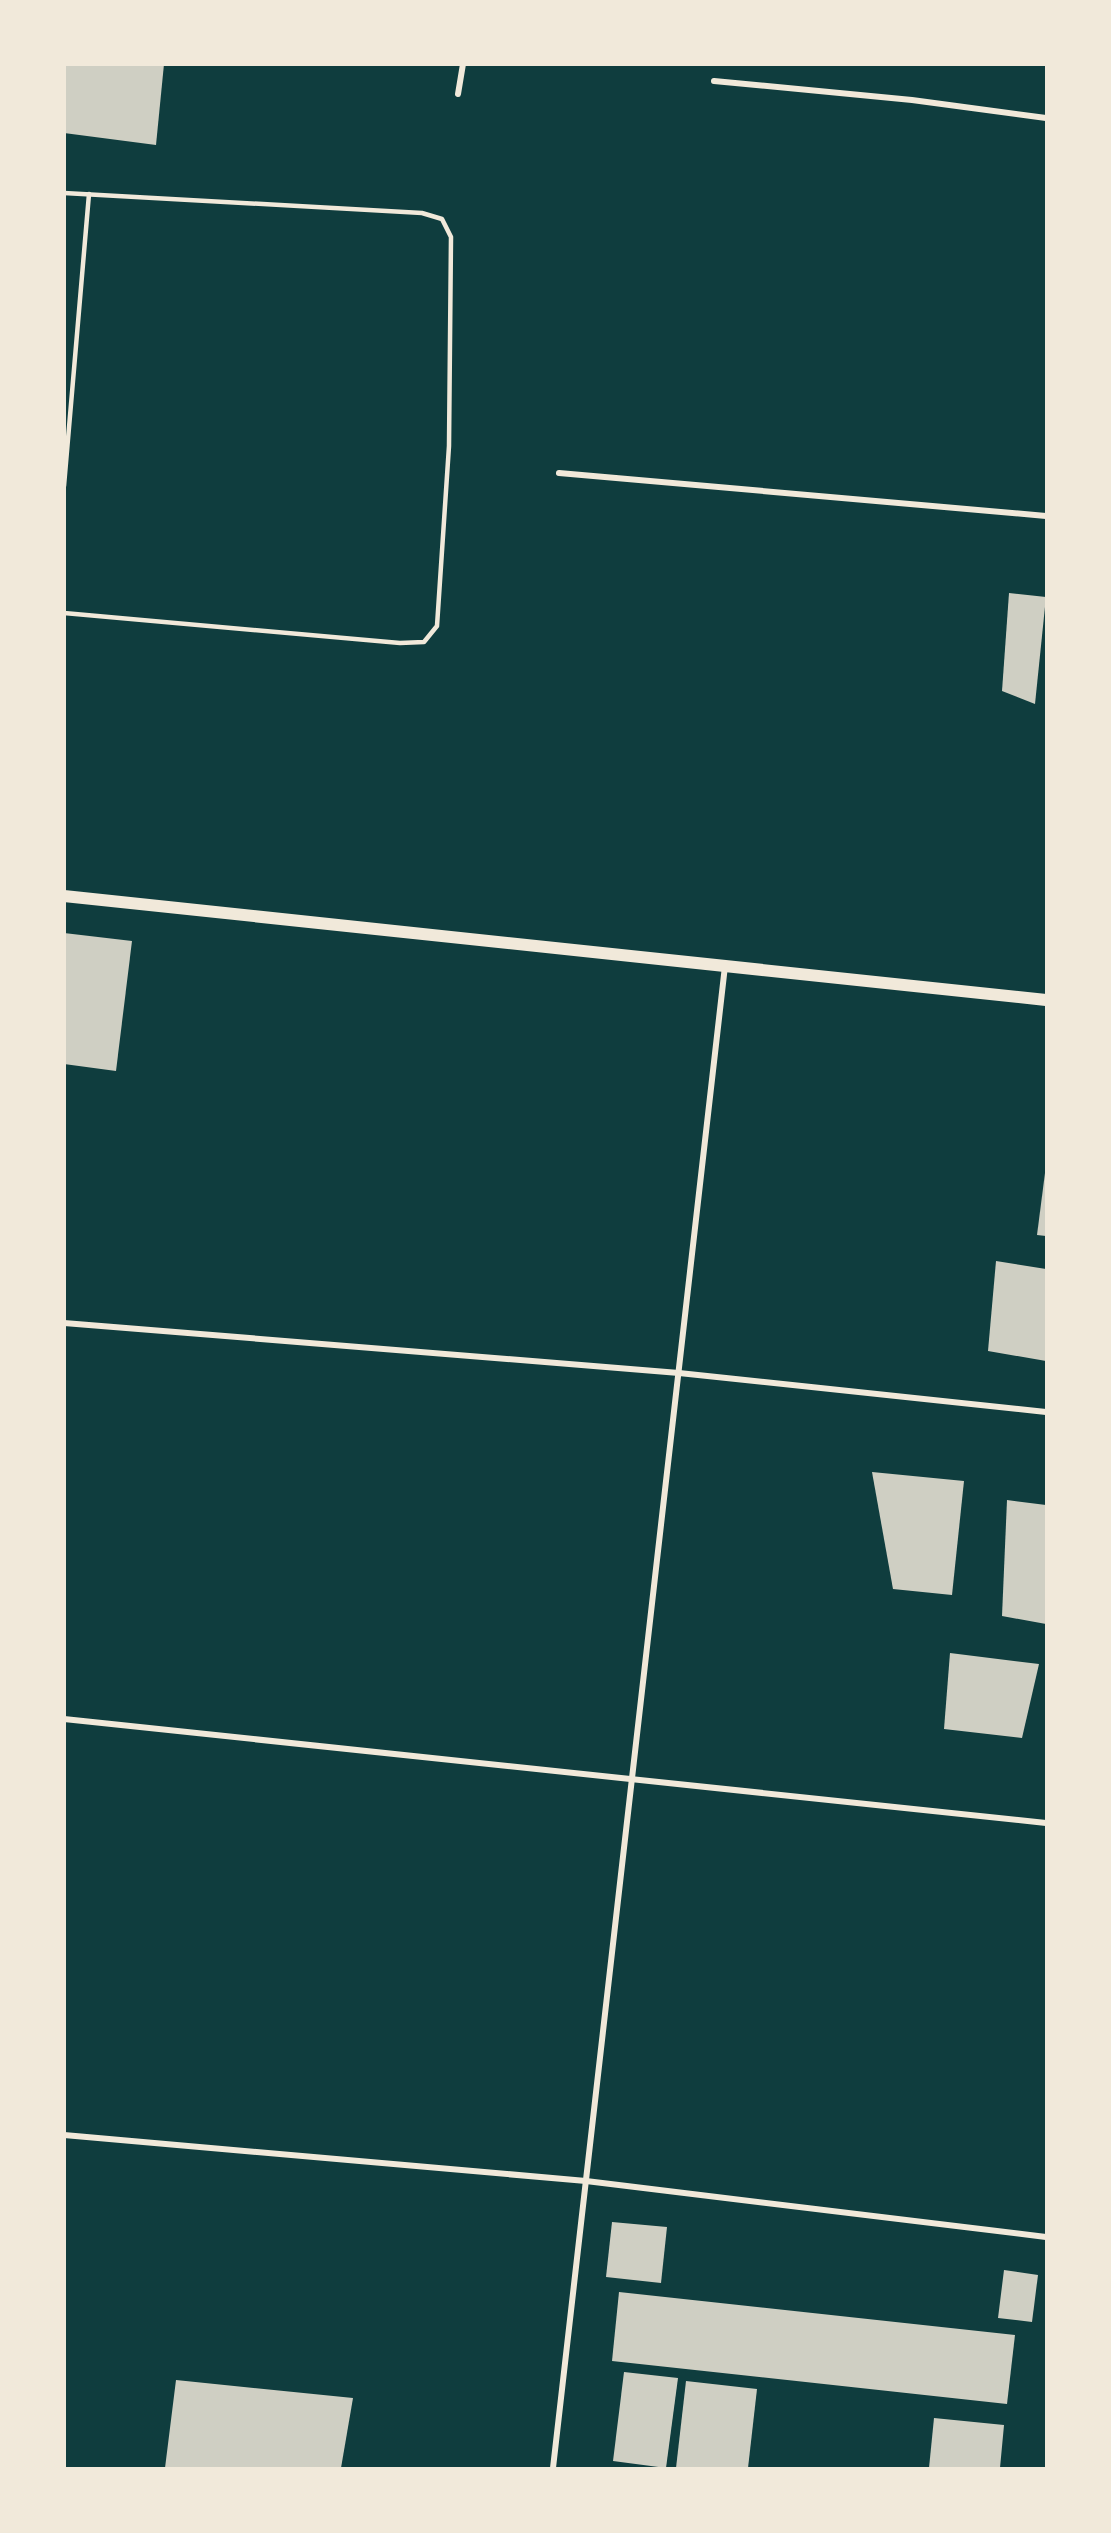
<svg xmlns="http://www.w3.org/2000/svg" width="1111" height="2533" font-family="Mulish,sans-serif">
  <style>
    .building { fill: #cfcfc3 }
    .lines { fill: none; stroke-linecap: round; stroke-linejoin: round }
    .service { stroke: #f1e9da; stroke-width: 4.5 }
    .minor { stroke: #f1e9da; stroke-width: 6 }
    .secondary { stroke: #f1e9da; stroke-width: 12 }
  </style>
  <rect width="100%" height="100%" fill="#0f3d3e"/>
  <g class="building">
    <path d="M64,64H164L156,145L64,133Z"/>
    <path d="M1009,593L1046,597L1035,704L1002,691Z"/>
    <path d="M64,933L132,941L116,1071L64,1064Z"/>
    <path d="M1045,1173H1046V1236L1037,1235Z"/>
    <path d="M996,1261L1046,1269V1361L988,1351Z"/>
    <path d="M872,1472L964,1481L952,1595L893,1589Z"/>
    <path d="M1007,1500L1046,1505V1624L1002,1616Z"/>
    <path d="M950,1653L1039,1664L1022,1738L944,1729Z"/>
    <path d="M612,2222L667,2227L661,2283L606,2277Z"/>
    <path d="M1004,2270L1038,2275L1032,2322L998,2318Z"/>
    <path d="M619,2292L1015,2335L1007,2404L612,2361Z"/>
    <path d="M624,2372L678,2378L666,2468L613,2461Z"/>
    <path d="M176,2380L353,2398L341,2468H165Z"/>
    <path d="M686,2381L757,2389L748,2468H676Z"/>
    <path d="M934,2418L1004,2425L1000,2468H929Z"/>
  </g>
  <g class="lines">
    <g class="service">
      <path d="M64,193L422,213L442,219L451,237L449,446L437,626L424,642L400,643L64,613"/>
      <path d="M64,486L89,194"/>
    </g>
    <g class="minor">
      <path d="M714,81L912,100L1046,118"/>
      <path d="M458,94L463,64"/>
      <path d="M559,473L1046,516"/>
      <path d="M64,1323L679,1373L1046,1412"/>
      <path d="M64,1719L1046,1823"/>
      <path d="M64,2135L586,2181L1046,2237"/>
      <path d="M553,2468L725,966"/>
    </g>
    <path class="secondary" d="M64,896L1046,1000"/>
  </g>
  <rect width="1111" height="2533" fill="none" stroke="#f1e9da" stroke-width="132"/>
</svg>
